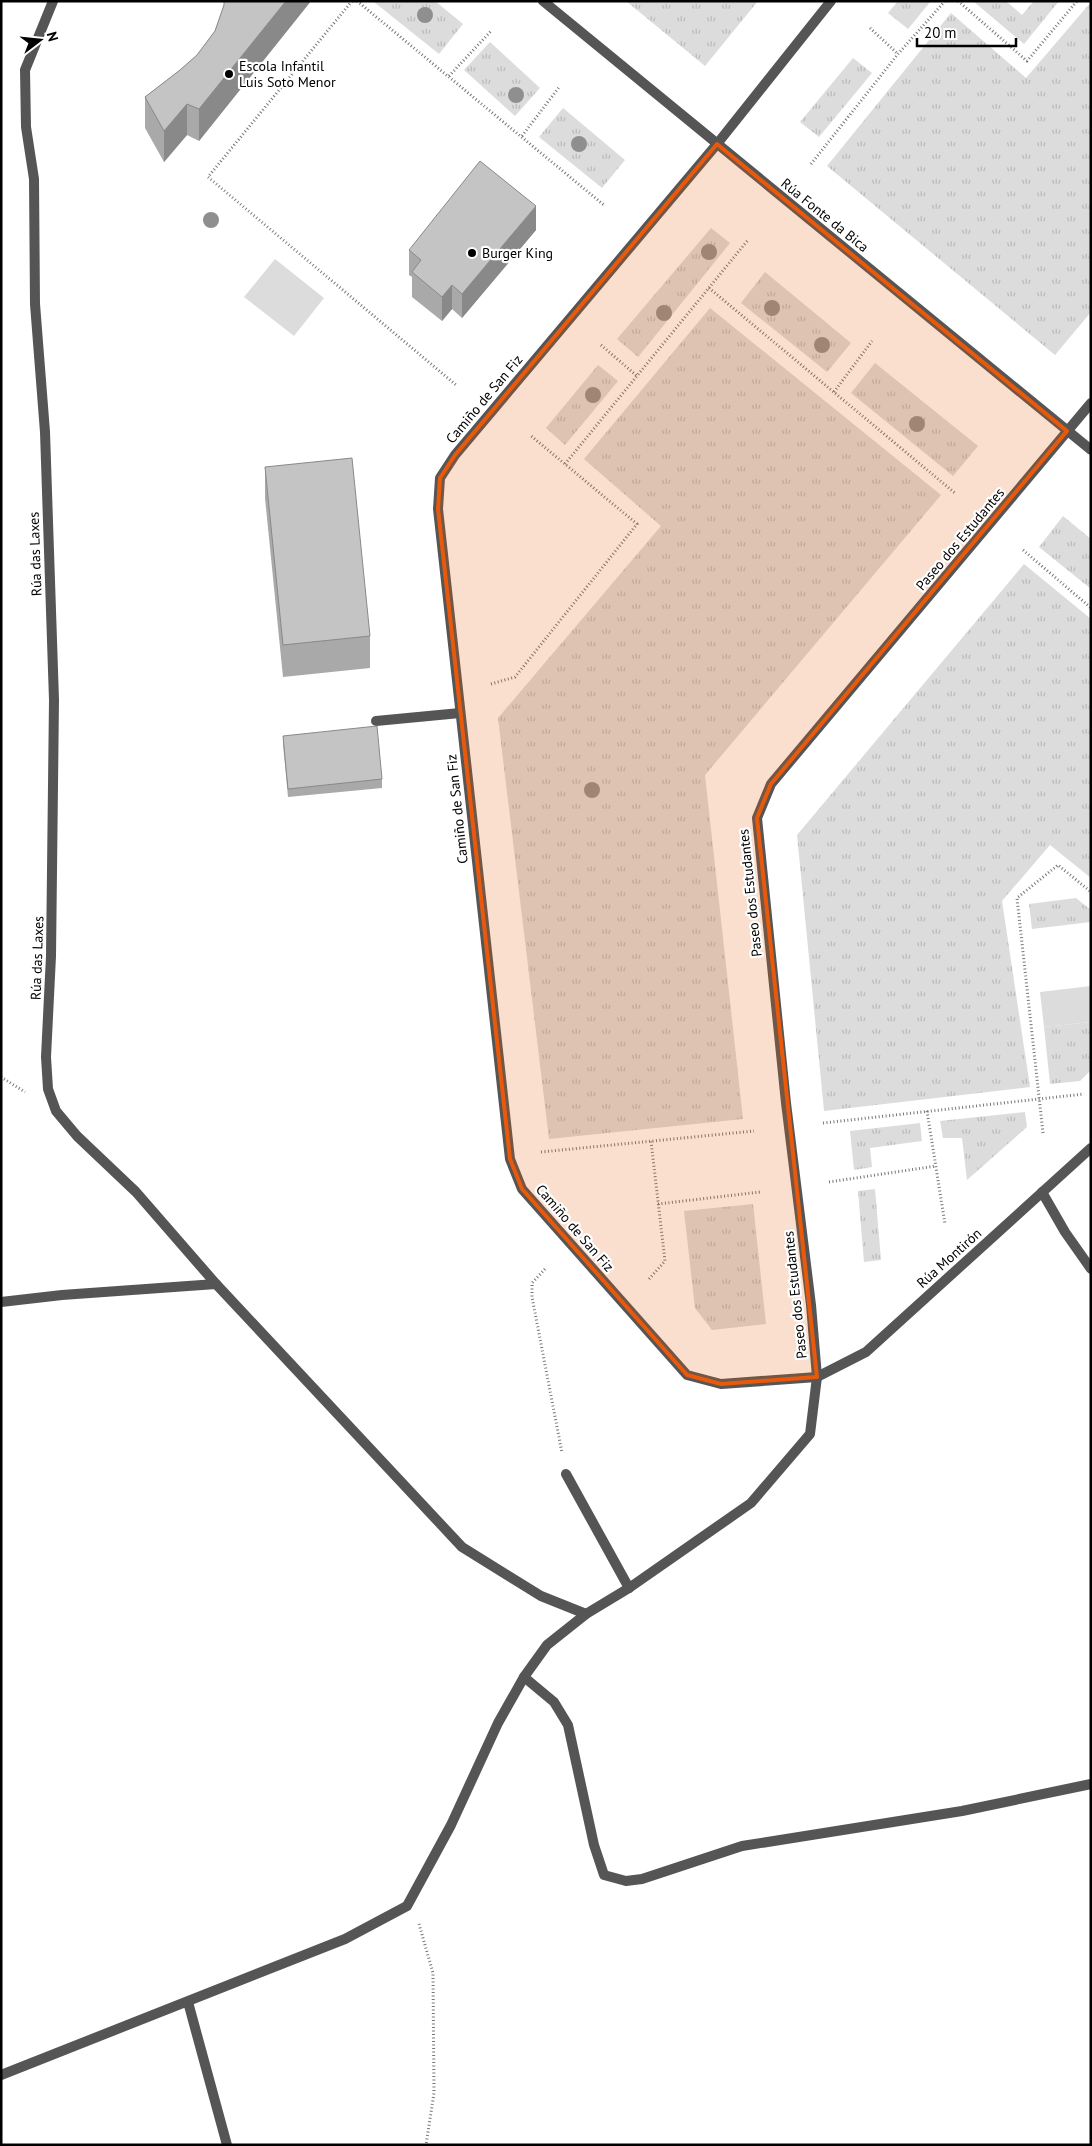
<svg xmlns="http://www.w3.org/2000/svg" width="1092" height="2146" font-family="'PT Sans',sans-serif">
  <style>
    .grass { fill: url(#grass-tufts) }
    .park { fill: #dcdcdc }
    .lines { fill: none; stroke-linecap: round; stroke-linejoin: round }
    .path { stroke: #777; stroke-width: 3; stroke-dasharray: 1 2.5; stroke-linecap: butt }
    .lane { stroke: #555; stroke-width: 10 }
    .street { stroke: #555; stroke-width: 10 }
    .tree { fill: #8f8f8f }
    .wall { fill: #a9a9a9 }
    .shaded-wall { fill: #898989 }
    .building { fill: #c4c4c4; stroke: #898989 }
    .marked { fill: #e8590c; fill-opacity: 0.2; stroke: #e8590c; stroke-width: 4; stroke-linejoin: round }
    .poi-dot { fill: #000; stroke: #fff; stroke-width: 2 }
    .labels { text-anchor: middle; stroke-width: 4.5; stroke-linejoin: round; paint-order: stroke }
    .poi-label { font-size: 14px; fill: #000; stroke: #fff; text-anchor: start }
    .street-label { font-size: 14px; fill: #000; stroke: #fff }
  </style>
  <defs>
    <pattern id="grass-tufts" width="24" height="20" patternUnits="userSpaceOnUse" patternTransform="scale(1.25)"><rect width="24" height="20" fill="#dcdcdc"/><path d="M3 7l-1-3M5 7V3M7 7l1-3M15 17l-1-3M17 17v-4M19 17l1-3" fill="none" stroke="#bbb"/></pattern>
  </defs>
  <rect width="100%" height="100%" fill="#fff"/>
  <g class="grass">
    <path d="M435,1L463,24L439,54L374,2Z"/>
    <path d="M626,1H758L705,66Z"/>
    <path d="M898,1H931L908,29L888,13Z"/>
    <path d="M973,1H1006L1022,15L1034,1H1059L1024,44Z"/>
    <path d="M1091,2V312L1055,355L827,166L951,13L1026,78Z"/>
    <path d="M490,42L540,88L515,116L464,70Z"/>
    <path d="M853,58L872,73L819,137L800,122Z"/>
    <path d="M563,108L625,160L602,188L539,137Z"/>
    <path d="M711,228L730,243L638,357L617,339Z"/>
    <path d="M765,272L851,343L827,372L741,303Z"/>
    <path d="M710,308L941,495L705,775L743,1119L549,1139L498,718L661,526L584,459Z"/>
    <path d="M875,363L978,446L953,476L851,393Z"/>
    <path d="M598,365L618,381L565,445L546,428Z"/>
    <path d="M1063,516L1091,539V589L1039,547Z"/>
    <path d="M1024,564L1091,619V878L1050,845L1002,901L1030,1087L824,1111L797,835Z"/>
    <path d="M1076,898L1091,910V922L1032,929L1029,904Z"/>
    <path d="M1091,1022V1070L1080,1081L1050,1084L1044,1027Z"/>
    <path d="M1025,1112L1027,1127L967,1180L962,1138H943L940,1121Z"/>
    <path d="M920,1123L922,1141L870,1148L872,1167L854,1170L850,1131Z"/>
    <path d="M875,1189L881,1260L864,1262L858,1191Z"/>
    <path d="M753,1204L766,1324L712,1330L695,1308L684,1211Z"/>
  </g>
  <g class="park">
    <path d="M275,259L324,298L294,336L244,297Z"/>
    <path d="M1091,986V1022L1044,1027L1040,992Z"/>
  </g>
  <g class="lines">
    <g class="path">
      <path d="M352,1L208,177L456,385"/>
      <path d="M357,1L605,206"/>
      <path d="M958,1L1027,61L1077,1"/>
      <path d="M870,28L898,54"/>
      <path d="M449,76L492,30"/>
      <path d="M522,136L560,86"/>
      <path d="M811,164L898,54L945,1"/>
      <path d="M709,288L956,494"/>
      <path d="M601,345L637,376"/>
      <path d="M834,392L872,341"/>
      <path d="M565,464L748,240"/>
      <path d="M1023,550L1091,608"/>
      <path d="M491,684L515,677L637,524L530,435"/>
      <path d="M1,1077L25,1092"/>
      <path d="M927,1111L945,1224"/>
      <path d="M823,1123L1084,1094"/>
      <path d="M1043,1133L1017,898L1058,865L1091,892"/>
      <path d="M541,1152L754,1131"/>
      <path d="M829,1182L936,1166"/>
      <path d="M658,1204L760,1192"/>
      <path d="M545,1269L532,1283V1297L562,1453"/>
      <path d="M649,1279L665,1261L651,1141"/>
      <path d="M419,1924L433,1973L434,2093L426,2145"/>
    </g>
    <g class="lane">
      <path d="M376,721L460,713"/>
      <path d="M188,2002L227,2145"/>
    </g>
    <g class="street">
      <path d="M53,1L25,70L26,127L34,179L35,304L45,432L54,700L51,956L46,1057L48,1089L56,1111L77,1136L136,1192L216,1284L462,1547L541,1596L586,1614"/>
      <path d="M543,1L1091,450"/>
      <path d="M831,1L717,144L455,455L440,478L438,509L510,1159L522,1189L687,1375L721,1384L817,1377L866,1352L1091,1148"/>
      <path d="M1042,1192L1065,1232L1091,1269"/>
      <path d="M1,1302L62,1295L216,1284"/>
      <path d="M566,1474L629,1588"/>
      <path d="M524,1677L554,1702L568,1725L594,1845L604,1875L626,1881L642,1879L742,1846L962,1811L1091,1784"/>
      <path d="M1,2075L345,1939L407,1906L451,1825L498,1723L524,1677L547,1645L586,1614L629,1588L751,1503L810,1434L817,1377L811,1305L786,1103L757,818L771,784L1091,403"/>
    </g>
  </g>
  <g class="tree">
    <circle cx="425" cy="15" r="8"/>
    <circle cx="516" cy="95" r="8"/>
    <circle cx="579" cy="144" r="8"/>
    <circle cx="211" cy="220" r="8"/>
    <circle cx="709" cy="252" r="8"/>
    <circle cx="772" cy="308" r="8"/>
    <circle cx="664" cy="313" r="8"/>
    <circle cx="822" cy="345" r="8"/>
    <circle cx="593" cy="395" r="8"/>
    <circle cx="917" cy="424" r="8"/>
    <circle cx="592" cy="790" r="8"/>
  </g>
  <g class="wall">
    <path d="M224,1H311L199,141L187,135L164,162L145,128V97L180,70L197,55L215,31L224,5Z"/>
    <path d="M536,230L462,318L452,309L442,321L412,297V277L409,275V250Z"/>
    <path d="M265,467L370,636V668L283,677L265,498Z"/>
    <path d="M283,736L382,779V788L288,797L283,744Z"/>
  </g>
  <g class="shaded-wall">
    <path d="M286,1H311L199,141V109Z"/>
    <path d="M187,104V135L164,162V131Z"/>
    <path d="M536,206V230L462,318V294Z"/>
    <path d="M452,285V309L442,321V297Z"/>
  </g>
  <g class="building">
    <path d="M224,1H286L199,109L187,104L164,131L145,97L180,70L197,55L215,31L224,5Z"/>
    <path d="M480,161L536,206L462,294L452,285L442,297L412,272L421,260L409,250Z"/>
    <path d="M352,458L370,636L283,645L265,467Z"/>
    <path d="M377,726L382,779L288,789L283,736Z"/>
  </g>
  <path class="marked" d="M717,144L1067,431L771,784L757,818L817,1377L721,1384L687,1375L522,1189L510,1159L438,509L440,478L455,455Z"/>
  <g class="poi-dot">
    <circle cx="229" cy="74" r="5"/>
    <circle cx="472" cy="253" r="5"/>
  </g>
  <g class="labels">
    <g class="poi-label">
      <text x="239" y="71">Escola Infantil<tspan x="239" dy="16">Luis Soto Menor</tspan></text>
      <text x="482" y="258">Burger King</text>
    </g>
    <g class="street-label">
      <text transform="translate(825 215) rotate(39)" y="5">Rúa Fonte da Bica</text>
      <text transform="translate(484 399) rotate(-50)" y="5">Camiño de San Fiz</text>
      <text transform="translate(960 539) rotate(-50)" y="5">Paseo dos Estudantes</text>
      <text transform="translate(35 554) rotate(-92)" y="5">Rúa das Laxes</text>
      <text transform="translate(457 809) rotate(-96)" y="5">Camiño de San Fiz</text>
      <text transform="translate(750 893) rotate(-96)" y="5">Paseo dos Estudantes</text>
      <text transform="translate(37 958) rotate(-88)" y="5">Rúa das Laxes</text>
      <text transform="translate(575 1228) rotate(49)" y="5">Camiño de San Fiz</text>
      <text transform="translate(949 1258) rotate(-42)" y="5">Rúa Montirón</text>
      <text transform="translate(795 1295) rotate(-96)" y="5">Paseo dos Estudantes</text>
    </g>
  </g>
  <rect width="1092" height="2146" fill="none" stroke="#000000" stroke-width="5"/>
  <g transform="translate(40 40) rotate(74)" stroke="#ffffff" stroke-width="4" paint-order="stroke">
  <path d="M0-4L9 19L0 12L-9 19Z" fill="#000000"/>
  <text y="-8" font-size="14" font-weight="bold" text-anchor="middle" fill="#000000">N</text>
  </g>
  <path d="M917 38v8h99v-8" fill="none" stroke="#000000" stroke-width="2.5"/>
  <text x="924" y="38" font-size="15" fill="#000000" stroke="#ffffff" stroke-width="4" paint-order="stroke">20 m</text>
</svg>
